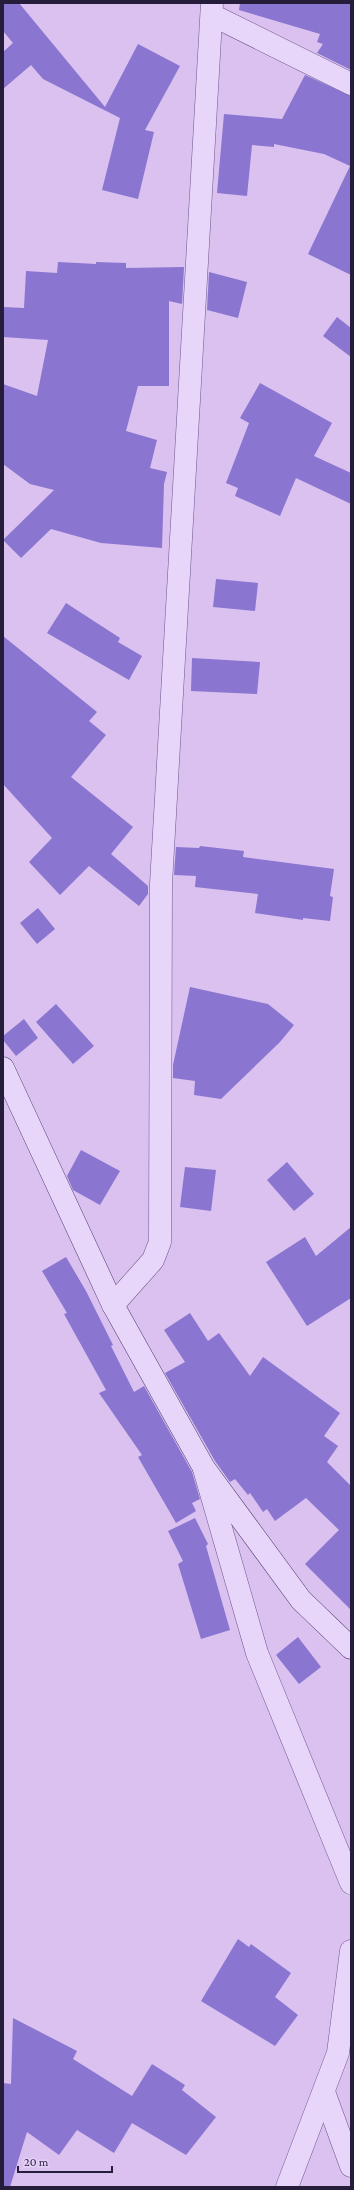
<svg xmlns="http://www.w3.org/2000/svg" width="354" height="2190" font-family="'Crimson Pro',serif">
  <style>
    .building { fill: #8a75d0 }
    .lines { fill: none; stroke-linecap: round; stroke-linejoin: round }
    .street-casing { stroke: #6a588b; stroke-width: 23 }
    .secondary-casing { stroke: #4b3b6c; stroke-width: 23 }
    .street { stroke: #e8d5fa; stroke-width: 22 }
    .secondary { stroke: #e8d5fa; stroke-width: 22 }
  </style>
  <rect width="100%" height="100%" fill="#dac1f0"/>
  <g class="building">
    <path d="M3,3H19L105,107L138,44L180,66L145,130L154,132L138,199L102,190L120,118L43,79L31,65L3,89V52L13,43L3,31Z"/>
    <path d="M240,3H351V70L317,53L323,44L317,42L320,34L239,10Z"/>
    <path d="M305,75L351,96V275L308,254L350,166L324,154L274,144V147L252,145L247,196L217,193L224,114L282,119Z"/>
    <path d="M58,262L96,264V262L126,263V268L184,267L182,304L169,301V386H138L126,431L157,440L150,468L167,472L164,484L162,548L101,543L51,529L21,558L3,540L54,490L30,484L3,464V384L37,396L48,340L3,337V307L24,308L26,271L57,273Z"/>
    <path d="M209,272L247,282L238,318L207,310Z"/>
    <path d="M337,317L351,328V357L323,336Z"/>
    <path d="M260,383L332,423L314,456L351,473V504L296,478L280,516L235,496L238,488L226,483L249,423L240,418Z"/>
    <path d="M216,579L258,583L255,611L213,607Z"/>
    <path d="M66,603L120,638L118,642L142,656L129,680L47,633Z"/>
    <path d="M3,636L97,712L89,721L106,735L71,777L133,827L111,854L148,886V894L139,906L89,866L60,895L29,862L52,838L3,784Z"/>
    <path d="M192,658L260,662L257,694L191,691Z"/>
    <path d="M200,846L244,851L243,857L334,869L330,896L333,897L330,921L303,918V920L255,913L258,894L195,887L196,876L174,875L176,847L199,848Z"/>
    <path d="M38,908L55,929L37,944L20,923Z"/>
    <path d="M190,987L268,1004L294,1025L280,1042L221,1099L194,1095L195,1081L173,1078V1065Z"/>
    <path d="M56,1004L94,1046L73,1064L36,1022Z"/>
    <path d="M24,1019L38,1038L16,1056L3,1040V1036Z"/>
    <path d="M81,1150L120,1171L100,1205L73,1190L67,1176Z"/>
    <path d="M287,1162L314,1194L294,1211L267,1180Z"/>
    <path d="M185,1167L216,1170L211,1211L180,1207Z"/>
    <path d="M351,1227V1298L307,1326L266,1262L305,1237L316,1256Z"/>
    <path d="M66,1257L86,1291L113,1345L111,1346L134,1392L144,1386L192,1472L200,1499L192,1503L196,1511L176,1523L138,1457L142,1455L99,1393L106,1390L64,1314L67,1313L42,1271Z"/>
    <path d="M190,1313L208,1341L219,1333L250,1376L263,1357L340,1413L324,1436L338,1446L327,1462L351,1486V1610L305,1564L339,1530L306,1498L275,1521L267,1509L263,1512L250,1493L248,1495L235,1479L230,1482L215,1461L165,1373L185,1362L164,1330Z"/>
    <path d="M195,1518L208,1544L206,1546L230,1630L201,1639L178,1564L183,1561L168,1531Z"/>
    <path d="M298,1637L321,1667L299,1684L276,1655Z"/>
    <path d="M238,1939L249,1947L251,1944L291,1973L275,1997L298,2015L275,2046L201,2001Z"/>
    <path d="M13,2018L77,2051L73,2059L132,2096L152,2064L185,2085L182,2090L216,2117L186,2155L132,2123L114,2153L77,2130L59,2155L27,2132L10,2187H3V2083L11,2084Z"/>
  </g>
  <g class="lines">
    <g class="street-casing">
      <g id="street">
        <path d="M212,15L351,84"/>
        <path d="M113,1305L153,1260L160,1242L161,884L212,3"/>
        <path d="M204,1469L257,1653L351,1883"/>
        <path d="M324,2092L351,2166"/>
        <path d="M287,2187L338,2053L351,1951"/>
      </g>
    </g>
    <g class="secondary-casing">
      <path id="secondary" d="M3,1068L113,1305L204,1468L301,1600L351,1648"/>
    </g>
    <use href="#street" class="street"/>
    <use href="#secondary" class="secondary"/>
  </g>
  <rect width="354" height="2190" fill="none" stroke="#251d3a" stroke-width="8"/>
  <path d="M18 2166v6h94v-6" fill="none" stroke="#251d3a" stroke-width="2"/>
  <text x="24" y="2166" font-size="12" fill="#251d3a" stroke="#e5d1f7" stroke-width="3" paint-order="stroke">20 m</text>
</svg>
